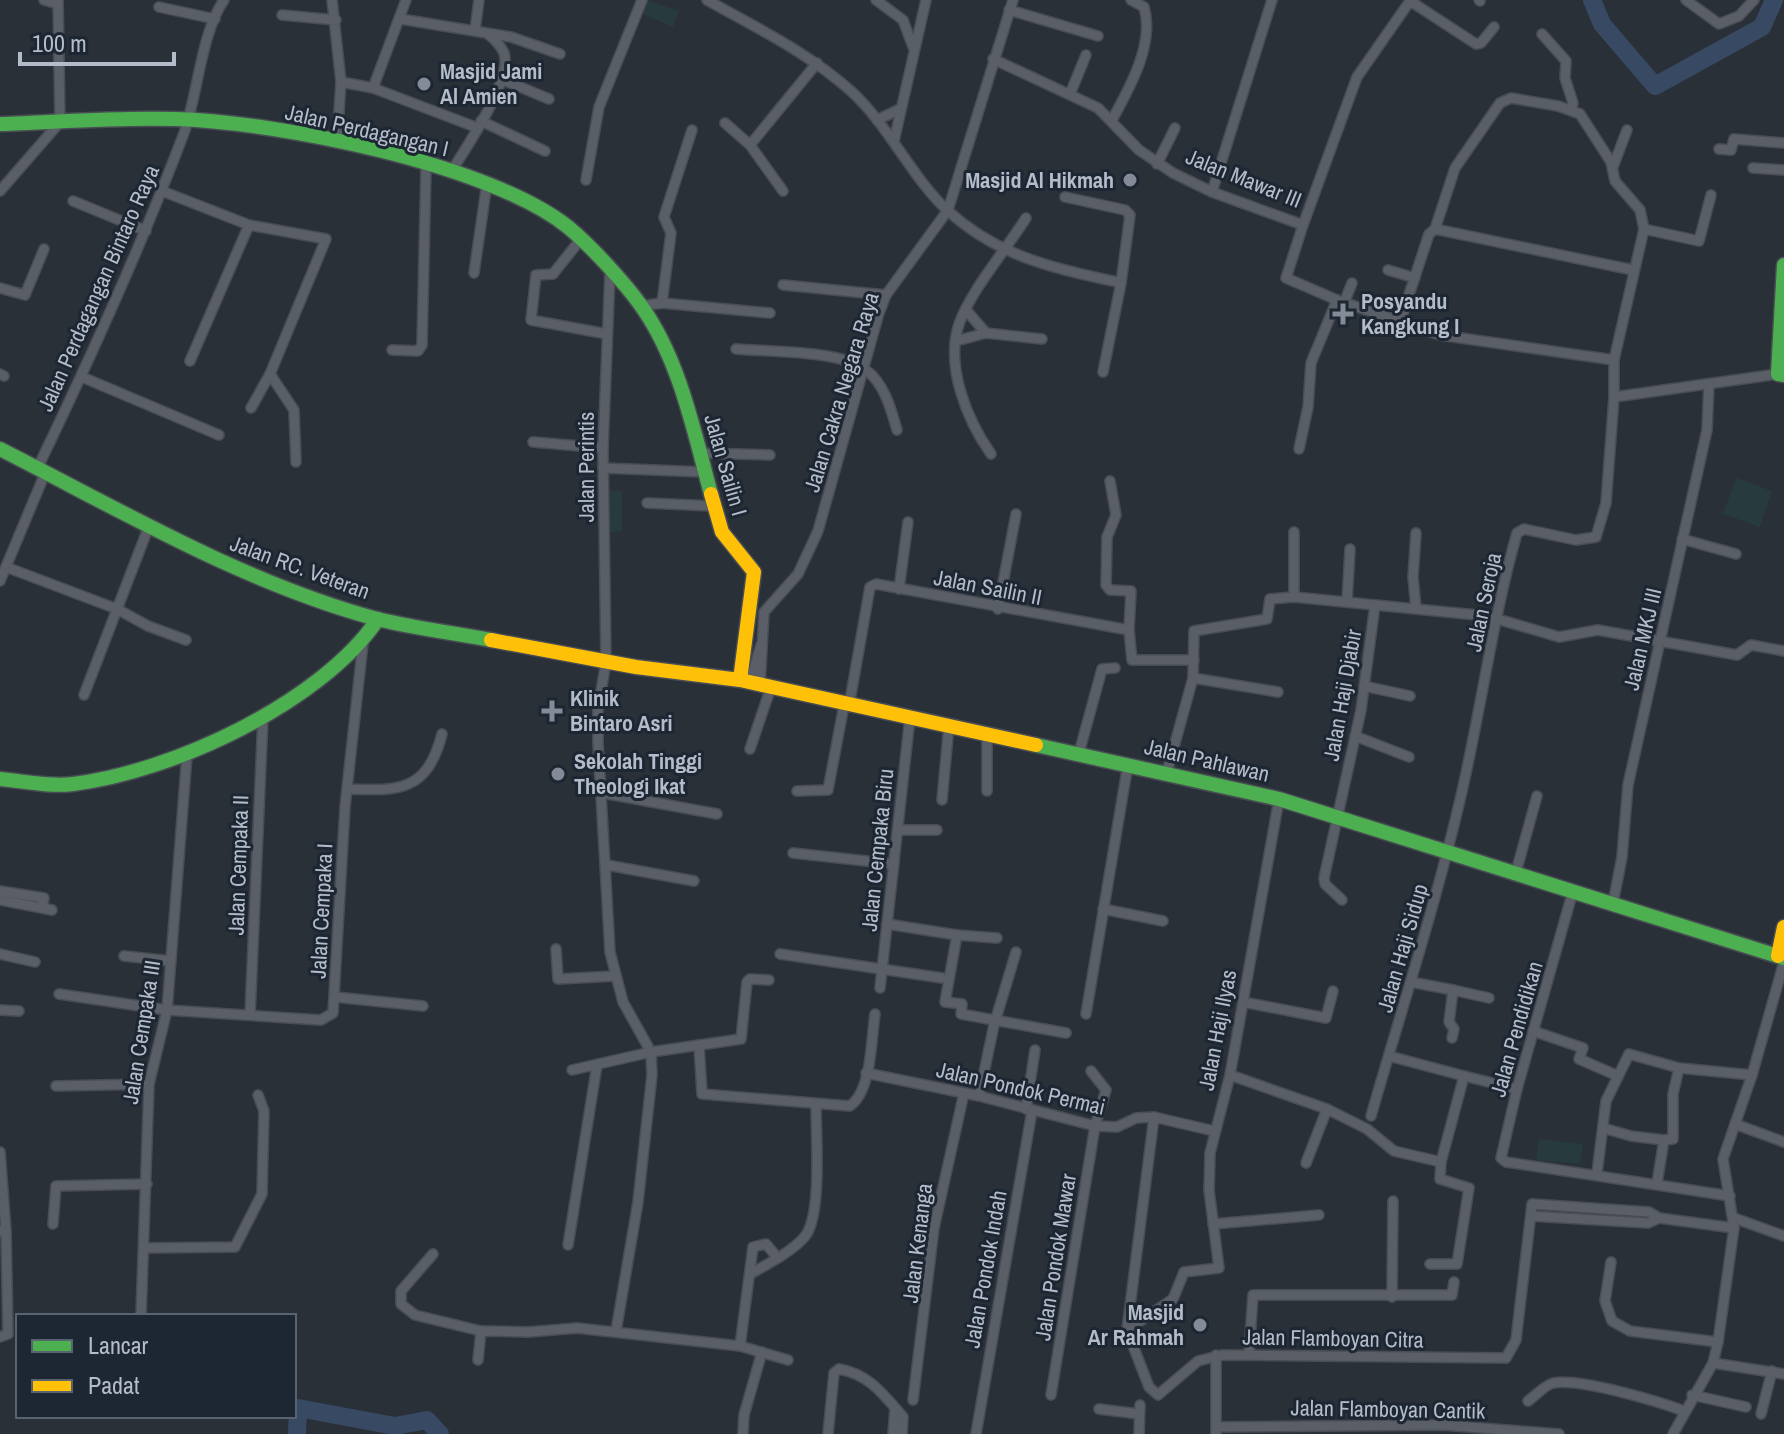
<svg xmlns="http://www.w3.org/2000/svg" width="1784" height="1434" font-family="'Archivo Narrow',sans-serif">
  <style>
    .green { fill: #273a3e }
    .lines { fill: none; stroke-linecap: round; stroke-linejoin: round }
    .river { stroke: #384963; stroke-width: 18 }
    .street-casing { stroke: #484c53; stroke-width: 12 }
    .fast-casing { stroke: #484c53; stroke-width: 17 }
    .slow-casing { stroke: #484c53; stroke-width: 17 }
    .street { stroke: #5a5e66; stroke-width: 9 }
    .fast { stroke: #4caf50; stroke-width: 14 }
    .slow { stroke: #ffc107; stroke-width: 14 }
    .poi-dot { fill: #848b96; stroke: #1d2633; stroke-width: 3 }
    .labels { text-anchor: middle; stroke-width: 6; stroke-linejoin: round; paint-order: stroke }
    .poi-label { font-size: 22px; font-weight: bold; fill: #b4bcc9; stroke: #1d2633; text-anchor: start }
    .street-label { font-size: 22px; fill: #b4bcc9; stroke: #1d2633 }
  </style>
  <rect width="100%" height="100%" fill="#2a3038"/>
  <g class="green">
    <path d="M646,0L679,11L673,27L641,13Z"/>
    <path d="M1736,478L1772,491L1760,527L1723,514Z"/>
    <path d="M610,491H622V531L610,532Z"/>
    <path d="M1539,1139L1583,1144L1580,1164L1536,1160Z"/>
  </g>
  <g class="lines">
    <g class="river">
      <path d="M1592,0L1602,24L1655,86L1762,27L1774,0"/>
      <path d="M297,1434L298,1408L395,1426L427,1420L440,1434"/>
    </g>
    <g class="street-casing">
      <g id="street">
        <path d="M44,0L58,4"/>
        <path d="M332,0L341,82L337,141"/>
        <path d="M707,0C757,28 809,53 852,92C889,126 912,178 948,211C1000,258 1055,268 1121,283"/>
        <path d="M876,0L903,20L913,47"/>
        <path d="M1479,0L1480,1"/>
        <path d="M1686,0L1719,24L1739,16L1754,0"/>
        <path d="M159,7L215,19"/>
        <path d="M1009,10L1098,36"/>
        <path d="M282,15L336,20"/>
        <path d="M401,19L511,37L560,54"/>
        <path d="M475,30L479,0"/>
        <path d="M1542,34L1566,61L1565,78L1573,103L1571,109"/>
        <path d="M993,59L1098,108L1139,150L1173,173L1212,192L1303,225L1286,278L1337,300L1440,335L1614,360V397L1778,374"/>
        <path d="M501,79L549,99"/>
        <path d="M341,82L373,88L478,128"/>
        <path d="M373,88L406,0"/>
        <path d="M1070,94L1086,55"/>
        <path d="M877,120L900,109"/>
        <path d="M1112,120C1129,89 1155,44 1144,7L1131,0"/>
        <path d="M481,121L545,151"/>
        <path d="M725,123L750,145L783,191"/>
        <path d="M894,141L926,0"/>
        <path d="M750,145L817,63"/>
        <path d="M1719,149L1731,150L1734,139L1784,143"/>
        <path d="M1157,164L1175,128"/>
        <path d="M1613,167L1627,130"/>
        <path d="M1753,168L1784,170"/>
        <path d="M451,172C465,149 513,80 504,53C501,46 494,39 488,34"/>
        <path d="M586,180L599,107L642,0"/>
        <path d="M0,191L60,122L58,0"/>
        <path d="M162,191L249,225L326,239L270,374L251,408"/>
        <path d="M1212,192L1272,0"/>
        <path d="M1065,197L1125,210L1130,215L1121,283L1103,372"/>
        <path d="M73,201L146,231"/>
        <path d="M1303,225L1357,77L1410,1L1476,44L1481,43L1494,27"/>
        <path d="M1435,229L1455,168L1500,103L1511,98L1558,106L1580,114L1611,162L1615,181L1640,210L1644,229L1614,360"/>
        <path d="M1644,229L1699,241L1711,195"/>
        <path d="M580,240L553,274L536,275L531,320L607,334"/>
        <path d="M1388,270L1415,278"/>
        <path d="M610,272L603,448L606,662L598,709V743L610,952L623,1002L651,1052L652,1075L638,1202L616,1331"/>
        <path d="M474,273L487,183"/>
        <path d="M783,285L886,295"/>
        <path d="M0,288L25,295L44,249"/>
        <path d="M662,303L671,233L664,217L692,130"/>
        <path d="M1344,303L1352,283"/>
        <path d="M641,306L662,303L770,313"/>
        <path d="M966,310L986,333"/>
        <path d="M1400,322L1429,234L1435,229L1633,270"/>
        <path d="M956,341L986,333L1042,339"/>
        <path d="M736,349C769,352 840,350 866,370C884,383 891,409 897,430"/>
        <path d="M392,350L418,351L422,345L426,167"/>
        <path d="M190,361L249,225"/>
        <path d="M0,374L4,376"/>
        <path d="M270,374L294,410L296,462"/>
        <path d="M82,377L219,435"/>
        <path d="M533,442L603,448"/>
        <path d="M1299,449L1308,407L1311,363L1337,300"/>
        <path d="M699,453L770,455"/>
        <path d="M991,454C967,420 945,366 959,324C971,290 1006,250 1026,218"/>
        <path d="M38,467C91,357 141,247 184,133C198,94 201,33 224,0"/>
        <path d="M603,468L704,472"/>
        <path d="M1110,481L1116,515L1107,537L1106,585L1110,590L1131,591L1129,630"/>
        <path d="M647,503L713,506"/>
        <path d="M1294,532V597"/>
        <path d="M1682,539L1736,554"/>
        <path d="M6,567L117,609L148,626L186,640"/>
        <path d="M0,581L46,471"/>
        <path d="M899,589L908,522"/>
        <path d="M1347,602L1350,549"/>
        <path d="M1416,608L1413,577L1416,533"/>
        <path d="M998,609L1016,514"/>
        <path d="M1193,678L1278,692"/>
        <path d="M750,682L761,645"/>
        <path d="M760,685L764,612L798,574L818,531L879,313L886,295L948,210L1013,0"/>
        <path d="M1364,686L1410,696"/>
        <path d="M84,695L149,526"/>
        <path d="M849,706L870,587L876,584L1129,630L1132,660H1194"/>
        <path d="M987,732V791"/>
        <path d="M1355,736L1409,757"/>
        <path d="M750,749L771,687"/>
        <path d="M1079,753L1102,669L1115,668"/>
        <path d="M1167,772L1193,678L1194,631L1267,619L1270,599L1294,597L1487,616L1559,637L1598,630L1737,655L1751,645L1784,651"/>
        <path d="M347,789C399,791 427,792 442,734"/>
        <path d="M797,791L828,790L844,705"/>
        <path d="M603,793L717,814"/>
        <path d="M942,800L949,725"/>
        <path d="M899,830H937"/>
        <path d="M793,853L894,864"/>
        <path d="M607,865L694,881"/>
        <path d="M1516,872L1537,796"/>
        <path d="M0,891L44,898L42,908"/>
        <path d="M1573,891L1517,1089L1501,1158L1506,1162L1730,1196"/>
        <path d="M0,900L52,910"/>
        <path d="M1342,900L1325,884L1324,878L1361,710L1375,605"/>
        <path d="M1613,903L1622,857L1628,785L1707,430L1709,384"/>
        <path d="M1103,909L1163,921"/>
        <path d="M887,924L957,935L945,1002L962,1004L961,1014L1066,1033"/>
        <path d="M957,935L997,938"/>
        <path d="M556,949L558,979L615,976"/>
        <path d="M0,954L35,962"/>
        <path d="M780,954L942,978"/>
        <path d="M124,956L171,961"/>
        <path d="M1411,982L1453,990L1449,1022L1454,1029L1452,1038"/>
        <path d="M880,988L910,717"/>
        <path d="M1453,990L1489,998"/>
        <path d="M59,994L167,1010L321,1020L333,1013L345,807L363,643"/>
        <path d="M335,997L423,1006"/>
        <path d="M1243,1002L1326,1018L1333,991"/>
        <path d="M0,1010L19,1011"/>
        <path d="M1086,1014L1128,764"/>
        <path d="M250,1015L263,717"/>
        <path d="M1533,1031L1583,1048L1579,1059L1618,1076"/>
        <path d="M699,1045L702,1094L850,1106C872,1090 871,1040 875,1014"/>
        <path d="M572,1070L651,1052L741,1039L747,982L750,979L769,980"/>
        <path d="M866,1073L979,1096L1095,1126L1117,1127L1136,1118L1154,1117L1214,1131"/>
        <path d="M1230,1075L1327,1109L1367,1129L1394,1151L1441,1162L1464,1076L1389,1056"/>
        <path d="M1464,1076L1517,1089"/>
        <path d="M56,1086L149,1084"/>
        <path d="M979,1096L994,1025L1016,952"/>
        <path d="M1026,1109L1035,1050"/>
        <path d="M1371,1116C1401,1011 1435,907 1460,800C1481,711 1492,621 1517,533L1524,529L1576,540L1596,537L1606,503L1614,397"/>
        <path d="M1154,1117L1127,1330L1149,1387L1158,1395L1198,1361L1222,1355L1506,1358L1516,1340L1532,1204L1649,1212L1659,1218L1734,1228"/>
        <path d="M1735,1124L1784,1142"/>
        <path d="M1603,1128L1631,1136L1664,1140"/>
        <path d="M0,1152L6,1231"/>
        <path d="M1306,1163L1327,1109"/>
        <path d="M1597,1173L1606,1101L1629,1054L1679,1068L1752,1075"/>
        <path d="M1657,1183L1664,1140L1673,1139V1094L1679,1068"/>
        <path d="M1531,1216L1648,1223L1659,1218"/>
        <path d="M1734,1218L1784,1236"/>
        <path d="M53,1224L56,1186L147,1184"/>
        <path d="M1213,1224L1319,1215"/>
        <path d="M0,1231H6L8,1334L0,1337"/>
        <path d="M568,1245L597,1065"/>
        <path d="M144,1248L235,1247L262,1194L264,1111L258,1095"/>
        <path d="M433,1254L401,1291V1304L415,1315L481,1331"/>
        <path d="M1611,1262L1605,1301L1612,1321L1630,1331L1718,1342"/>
        <path d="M1430,1264H1457L1469,1188L1440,1179L1441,1162"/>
        <path d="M750,1274C766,1265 795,1250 806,1235C822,1212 816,1134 816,1105"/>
        <path d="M1392,1297L1393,1201"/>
        <path d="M141,1316L149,1084L167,1010L187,755"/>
        <path d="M1127,1330L1173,1299L1184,1272L1219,1268L1209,1190L1210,1153L1230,1075L1279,799"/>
        <path d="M740,1346L788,1360"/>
        <path d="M1249,1354L1253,1295H1452L1454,1282"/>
        <path d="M1216,1355V1434"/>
        <path d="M478,1360L481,1331L528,1332L577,1328L740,1346L753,1247L766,1244L776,1256"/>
        <path d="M1713,1363L1784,1374"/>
        <path d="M1051,1395L1095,1126L1106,1090L1091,1071"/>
        <path d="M1692,1395L1746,1407"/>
        <path d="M913,1400L934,1228L964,1093"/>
        <path d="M1528,1401C1535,1396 1545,1385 1553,1383C1580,1378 1657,1401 1684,1411"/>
        <path d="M1099,1409L1139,1414"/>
        <path d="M1761,1414L1772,1371"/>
        <path d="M1216,1427L1443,1425L1559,1434"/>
        <path d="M743,1434L744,1415L762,1352"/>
        <path d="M828,1434L834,1373L839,1369C869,1374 884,1395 903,1417L902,1434"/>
        <path d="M893,1434L895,1408"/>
        <path d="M976,1434L1032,1111"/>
        <path d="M1139,1434L1140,1405"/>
        <path d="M1673,1434L1713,1363L1718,1342L1734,1228L1723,1159L1752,1075L1784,962"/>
      </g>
    </g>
    <g class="fast-casing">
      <g id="fast">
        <path d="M0,124C58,122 117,117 175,119C278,122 489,164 568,227C591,246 625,283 642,307C680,361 694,432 711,494"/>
        <path d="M1784,265L1778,374L1784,375"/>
        <path d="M0,449C122,511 244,583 377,619C414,628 453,633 491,640"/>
        <path d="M1036,745L1279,799L1784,958"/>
        <path d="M0,779C24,781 49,787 73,784C172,772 321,703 378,619"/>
      </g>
    </g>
    <g class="slow-casing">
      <g id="slow">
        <path d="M711,494L722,532L754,572L740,680"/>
        <path d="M491,640L636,667L740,680L1036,745"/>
        <path d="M1778,956L1784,927"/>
      </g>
    </g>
    <use href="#street" class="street"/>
    <use href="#fast" class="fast"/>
    <use href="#slow" class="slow"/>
  </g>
  <g class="poi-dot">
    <circle cx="424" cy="84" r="8"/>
    <circle cx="1130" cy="180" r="8"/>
    <path d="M1339 302h8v8h8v8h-8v8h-8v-8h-8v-8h8z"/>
    <path d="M548 699h8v8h8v8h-8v8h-8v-8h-8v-8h8z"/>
    <circle cx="558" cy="774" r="8"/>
    <circle cx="1200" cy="1325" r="8"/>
  </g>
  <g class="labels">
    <g class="poi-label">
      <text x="440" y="79">Masjid Jami<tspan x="440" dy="25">Al Amien</tspan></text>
      <text x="1114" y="188" text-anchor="end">Masjid Al Hikmah</text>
      <text x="1361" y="309">Posyandu<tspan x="1361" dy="25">Kangkung I</tspan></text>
      <text x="570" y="706">Klinik<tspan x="570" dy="25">Bintaro Asri</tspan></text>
      <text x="574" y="769">Sekolah Tinggi<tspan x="574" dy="25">Theologi Ikat</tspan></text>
      <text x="1184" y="1320" text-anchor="end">Masjid<tspan x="1184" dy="25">Ar Rahmah</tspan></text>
    </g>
    <g class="street-label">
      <text transform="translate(367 130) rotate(13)" y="8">Jalan Perdagangan I</text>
      <text transform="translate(1244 178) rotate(22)" y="8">Jalan Mawar III</text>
      <text transform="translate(98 288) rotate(-66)" y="8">Jalan Perdagangan Bintaro Raya</text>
      <text transform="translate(841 392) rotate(-73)" y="8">Jalan Cakra Negara Raya</text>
      <text transform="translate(726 465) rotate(74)" y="8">Jalan Sailin I</text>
      <text transform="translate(586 467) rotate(-90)" y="8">Jalan Perintis</text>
      <text transform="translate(300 567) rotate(20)" y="8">Jalan RC. Veteran</text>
      <text transform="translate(988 587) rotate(11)" y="8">Jalan Sailin II</text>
      <text transform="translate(1483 602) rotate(-78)" y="8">Jalan Seroja</text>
      <text transform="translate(1642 639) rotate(-77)" y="8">Jalan MKJ III</text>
      <text transform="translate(1342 695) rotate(-80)" y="8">Jalan Haji Djabir</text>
      <text transform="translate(1207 760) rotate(13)" y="8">Jalan Pahlawan</text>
      <text transform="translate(877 850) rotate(-84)" y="8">Jalan Cempaka Biru</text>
      <text transform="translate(238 865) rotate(-88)" y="8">Jalan Cempaka II</text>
      <text transform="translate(321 911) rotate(-87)" y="8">Jalan Cempaka I</text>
      <text transform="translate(1402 948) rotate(-74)" y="8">Jalan Haji Sidup</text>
      <text transform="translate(1516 1029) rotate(-74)" y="8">Jalan Pendidikan</text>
      <text transform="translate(1217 1030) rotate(-79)" y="8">Jalan Haji Ilyas</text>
      <text transform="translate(141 1032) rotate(-81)" y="8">Jalan Cempaka III</text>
      <text transform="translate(1021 1088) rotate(13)" y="8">Jalan Pondok Permai</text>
      <text transform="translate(917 1243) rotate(-83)" y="8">Jalan Kenanga</text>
      <text transform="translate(1055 1257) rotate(-81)" y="8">Jalan Pondok Mawar</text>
      <text transform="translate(985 1269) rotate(-80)" y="8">Jalan Pondok Indah</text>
      <text transform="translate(1333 1338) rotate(1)" y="8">Jalan Flamboyan Citra</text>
      <text transform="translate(1388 1409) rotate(1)" y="8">Jalan Flamboyan Cantik</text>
    </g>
  </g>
  <rect x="16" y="1314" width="280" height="104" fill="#1d2633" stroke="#59626f" stroke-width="2"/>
  <rect x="32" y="1340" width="40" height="12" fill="#4caf50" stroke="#59626f" stroke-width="2"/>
  <text x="88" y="1354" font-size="24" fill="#b4bcc9">Lancar</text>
  <rect x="32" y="1380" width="40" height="12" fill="#ffc107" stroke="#59626f" stroke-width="2"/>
  <text x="88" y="1394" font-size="24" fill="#b4bcc9">Padat</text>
  <path d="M20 52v12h154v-12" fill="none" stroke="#b4bcc9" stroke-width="4"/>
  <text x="32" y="52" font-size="24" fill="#b4bcc9" stroke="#1d2633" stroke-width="6" paint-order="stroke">100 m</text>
</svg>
